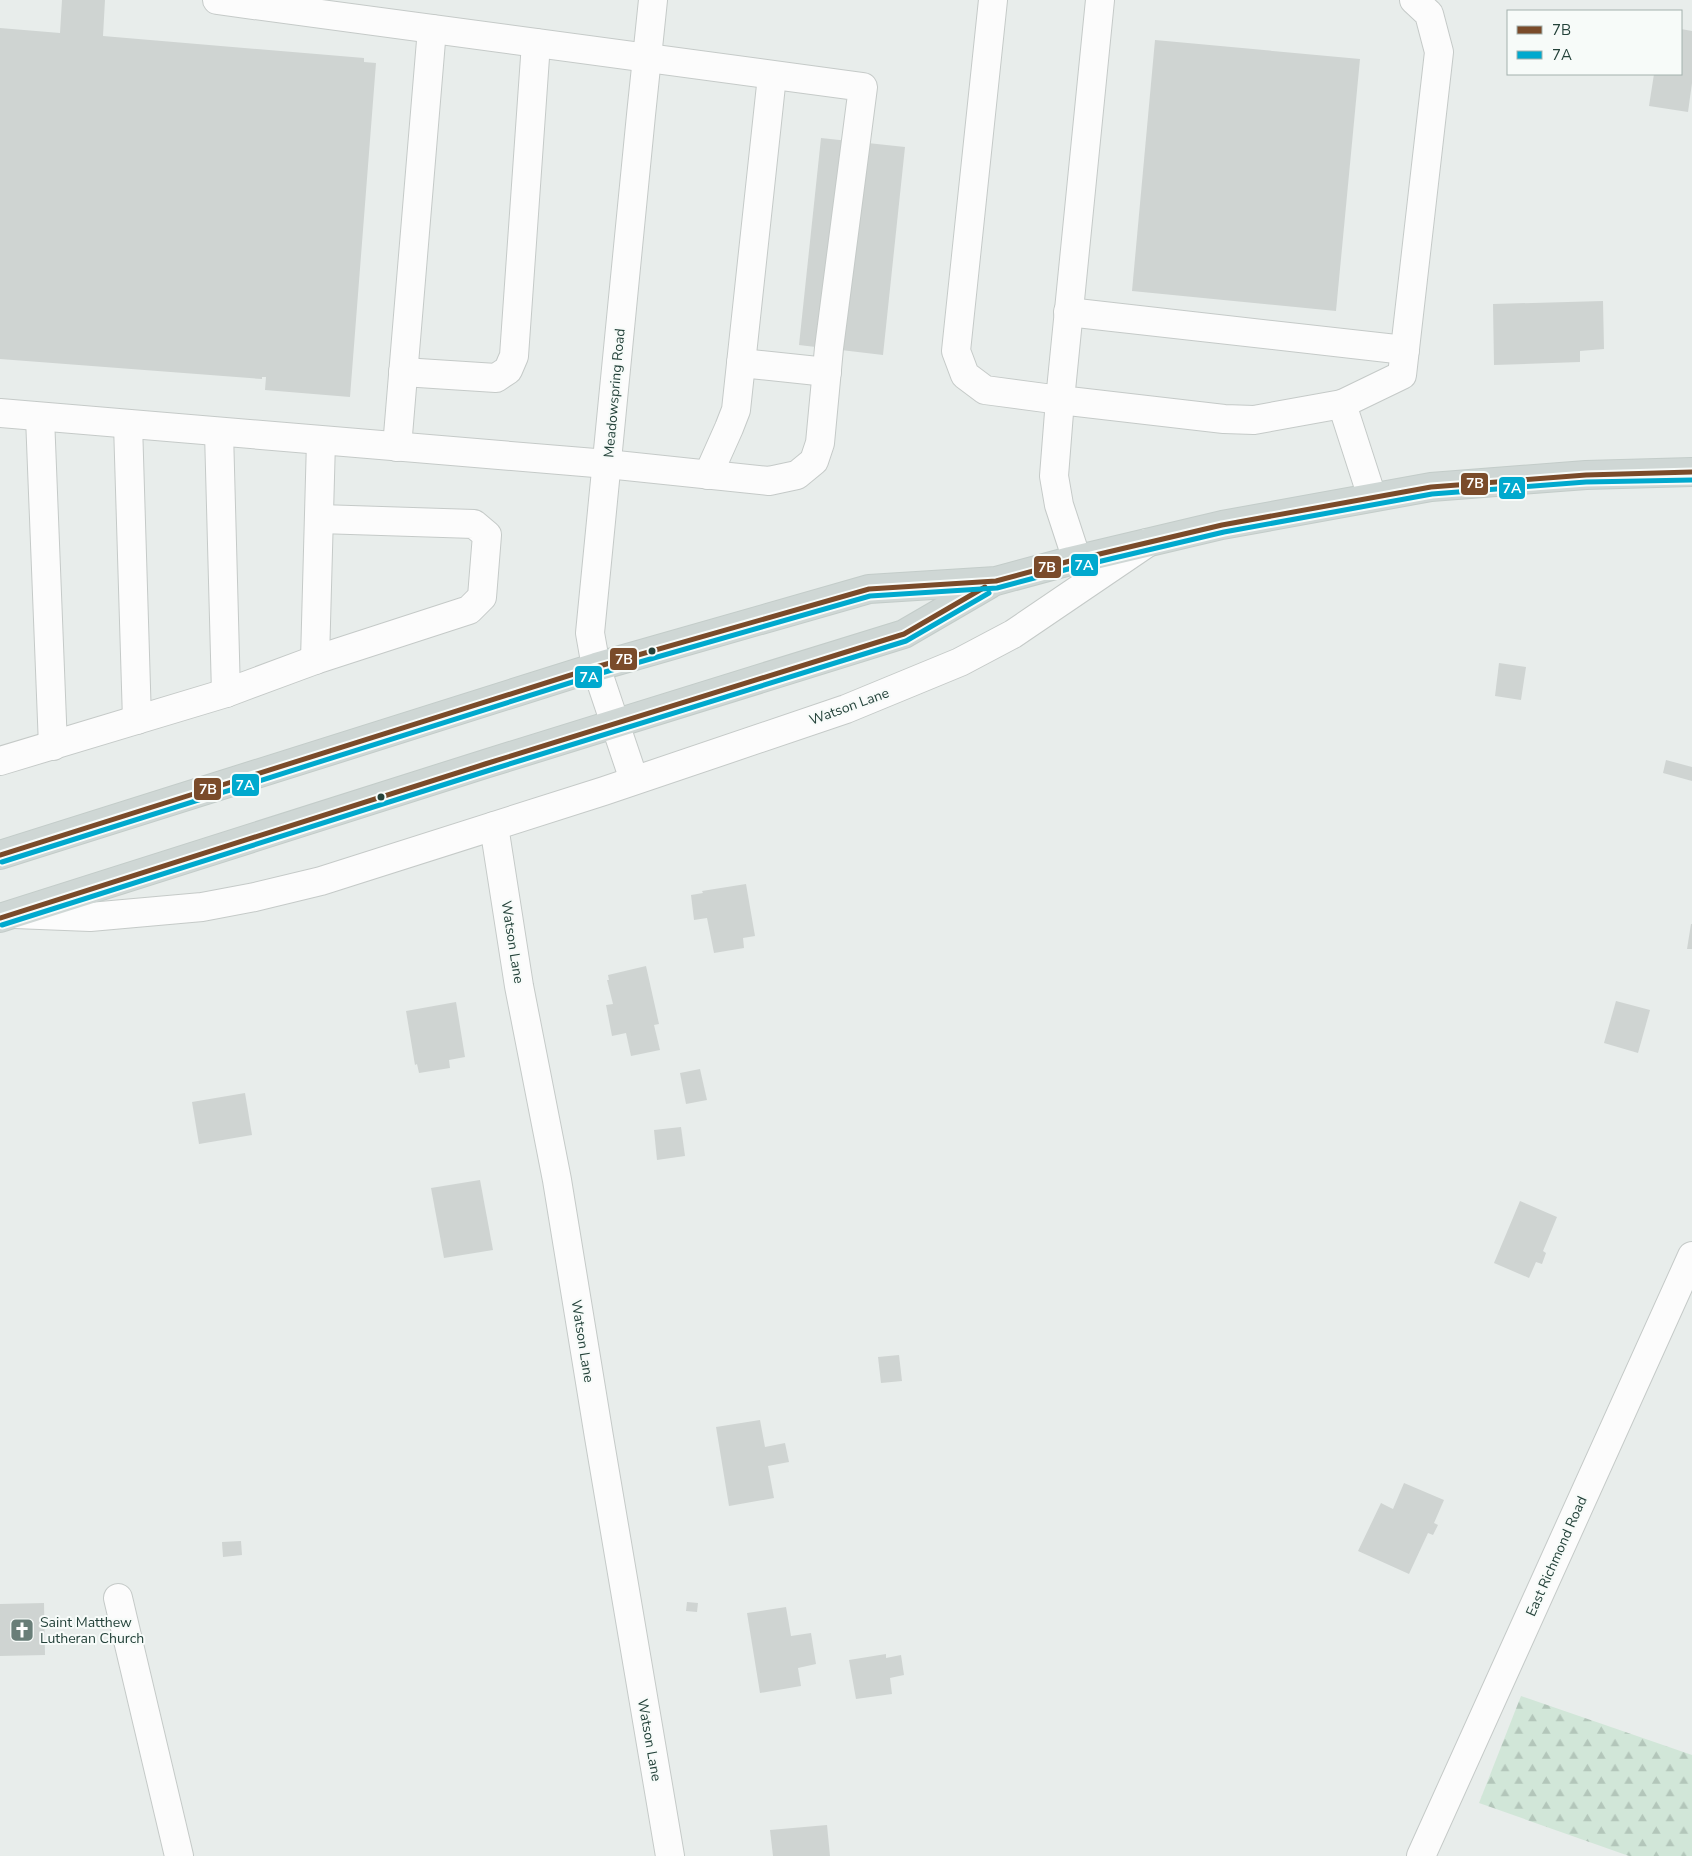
<svg xmlns="http://www.w3.org/2000/svg" width="1692" height="1856" font-family="'Nunito Sans',sans-serif">
  <style>
    .forest { fill: url(#forest-firs) }
    .building { fill: #cfd4d2 }
    .lines { fill: none; stroke-linecap: round; stroke-linejoin: round }
    .minor-casing { stroke: #c5cac8; stroke-width: 30 }
    .major-casing { stroke: #c3ccc9; stroke-width: 30 }
    .minor { stroke: #fcfcfc; stroke-width: 28 }
    .major { stroke: #cfd7d5; stroke-width: 28 }
    .bus-1-casing { stroke: #f7fbf9; stroke-width: 9 }
    .bus-2-casing { stroke: #f7fbf9; stroke-width: 9 }
    .bus-1 { stroke: #7a4b2a; stroke-width: 5 }
    .bus-2 { stroke: #00a9ce; stroke-width: 5 }
    .bus-dot { fill: #24423a; stroke: #f7fbf9; stroke-width: 2 }
    .labels { text-anchor: middle; stroke-width: 4; stroke-linejoin: round; paint-order: stroke }
    .street-label { font-size: 14px; fill: #24423a; stroke: #f7fbf9 }
    .poi-label { font-size: 14px; fill: #24423a; stroke: #f7fbf9; text-anchor: start }
    .line-badge { stroke: #f7fbf9; stroke-width: 2 }
    .badge-label { font-size: 14px; text-anchor: middle; font-weight: bold; fill: #fff }
  </style>
  <defs>
    <pattern id="forest-firs" width="22" height="20" patternUnits="userSpaceOnUse" patternTransform="scale(1.25)"><rect width="22" height="20" fill="#d1e6d8"/><path d="M5 1l3.5 6h-7zM16 11l3.5 6h-7z" fill="#b3c6ba"/></pattern>
  </defs>
  <rect width="100%" height="100%" fill="#e8edeb"/>
  <path class="forest" d="M1521,1696L1692,1755V1856H1629L1479,1803Z"/>
  <g class="building">
    <path d="M62,0H105L103,36L364,58V62L376,63L350,397L265,390L266,377H262V379L0,359V28L60,33Z"/>
    <path d="M1681,29L1692,31V83L1688,112L1649,106L1654,74H1681Z"/>
    <path d="M1155,40L1360,59L1336,311L1132,291Z"/>
    <path d="M821,138L905,147L883,355L799,345Z"/>
    <path d="M1603,301L1604,349L1580,351V362L1494,365L1493,304Z"/>
    <path d="M1499,663L1526,667L1521,700L1495,696Z"/>
    <path d="M1666,760L1692,767V781L1663,773Z"/>
    <path d="M746,884L755,936L743,938L744,948L714,953L707,918L694,920L691,895L703,893L702,891Z"/>
    <path d="M1691,924H1692V949H1687Z"/>
    <path d="M646,966L659,1024L654,1025L660,1050L631,1056L626,1033L612,1036L606,1005L613,1004L607,980H609L608,975Z"/>
    <path d="M1616,1001L1650,1010L1638,1053L1604,1043Z"/>
    <path d="M456,1002L465,1057L449,1060L450,1068L419,1073L417,1064L415,1065L406,1011Z"/>
    <path d="M700,1069L707,1100L686,1104L680,1073Z"/>
    <path d="M245,1093L252,1135L199,1144L192,1102Z"/>
    <path d="M681,1127L685,1156L657,1160L654,1130Z"/>
    <path d="M480,1180L493,1250L444,1258L431,1188Z"/>
    <path d="M1520,1201L1557,1217L1543,1251L1546,1253L1542,1264L1536,1262L1529,1278L1494,1263Z"/>
    <path d="M899,1355L902,1381L881,1383L878,1357Z"/>
    <path d="M760,1420L765,1447L785,1443L789,1462L768,1466L774,1498L729,1506L716,1427Z"/>
    <path d="M1404,1483L1444,1500L1434,1523L1438,1525L1433,1535L1428,1533L1409,1574L1358,1551L1381,1503L1393,1509Z"/>
    <path d="M241,1541L242,1555L223,1557L222,1542Z"/>
    <path d="M687,1602L698,1603L697,1612L686,1611Z"/>
    <path d="M44,1603L45,1655L0,1656V1604Z"/>
    <path d="M786,1607L791,1636L811,1633L816,1664L798,1668L801,1686L760,1693L747,1613Z"/>
    <path d="M886,1654V1658L901,1655L904,1675L890,1678L892,1694L856,1699L849,1660Z"/>
    <path d="M827,1825L830,1856H773L770,1830Z"/>
  </g>
  <g class="lines">
    <g class="minor-casing">
      <g id="minor">
        <path d="M993,0L956,351L965,375L985,390L1060,400L1054,476L1059,505L1077,560"/>
        <path d="M1100,0L1060,400L1224,419L1254,420L1342,404"/>
        <path d="M1068,312L1405,350"/>
        <path d="M741,363L827,372"/>
        <path d="M403,372L496,378L508,370L514,356L536,43"/>
        <path d="M0,413L607,464L769,481L797,475L814,461L820,443L829,348L863,87L217,0"/>
        <path d="M40,417L53,746"/>
        <path d="M128,424L137,720"/>
        <path d="M219,432L226,693"/>
        <path d="M397,447L432,29"/>
        <path d="M708,475L729,428L736,410L772,76"/>
        <path d="M1372,497L1342,404L1402,375L1439,52L1429,14L1414,0"/>
        <path d="M315,660L321,441"/>
        <path d="M0,761L226,693L315,660L469,610L482,597L487,535L474,524L320,519"/>
        <path d="M634,780L596,667L590,633L641,115L653,0"/>
        <path d="M494,826L519,986L557,1180L599,1437L670,1856"/>
        <path d="M15,914L90,917L202,907L255,897L321,881L604,791L846,709L960,662L1013,634L1147,543"/>
        <path d="M118,1598L179,1856"/>
        <path d="M1421,1856L1692,1256"/>
      </g>
    </g>
    <g class="major-casing">
      <g id="major">
        <path d="M0,855L596,667L869,589L996,581L1070,561L1222,525L1431,487L1586,475L1692,472"/>
        <path d="M0,918L485,764L904,634L990,584"/>
      </g>
    </g>
    <use href="#minor" class="minor"/>
    <use href="#major" class="major"/>
    <g class="bus-1-casing">
      <g id="bus-1">
        <path d="M0,855L596,667L869,589L996,581L1070,561L1222,525L1431,487L1586,475L1692,472"/>
        <path d="M0,918L485,764L904,634L985,587"/>
      </g>
    </g>
    <g class="bus-2-casing">
      <g id="bus-2">
        <path d="M2,862L598,674L870,596L997,588L1072,568L1224,532L1432,494L1586,482L1692,480"/>
        <path d="M2,925L487,771L906,641L989,593"/>
      </g>
    </g>
    <use href="#bus-1" class="bus-1"/>
    <use href="#bus-2" class="bus-2"/>
  </g>
  <defs>
    <g id="church-square" transform="scale(1.25)"><rect x="-9" y="-9" width="18" height="18" rx="4" fill="#697e78" stroke="#f7fbf9"/><path d="M-1.2-6h2.4v3.5h3.3v2.4h-3.3V6h-2.4V-.1h-3.3v-2.4h3.3Z" fill="#fff"/></g>
  </defs>
  <g fill-rule="evenodd">
    <use href="#church-square" x="22" y="1630"/>
  </g>
  <g class="bus-dot">
    <circle cx="652" cy="651" r="4.5"/>
    <circle cx="381" cy="797" r="4.5"/>
  </g>
  <g class="labels">
    <g class="street-label">
      <text transform="translate(614 393) rotate(-85)" y="5">Meadowspring Road</text>
      <text transform="translate(849 706) rotate(-20)" y="5">Watson Lane</text>
      <text transform="translate(513 942) rotate(81)" y="5">Watson Lane</text>
      <text transform="translate(583 1341) rotate(81)" y="5">Watson Lane</text>
      <text transform="translate(1556 1556) rotate(-66)" y="5">East Richmond Road</text>
      <text transform="translate(650 1740) rotate(80)" y="5">Watson Lane</text>
    </g>
    <g class="poi-label">
      <text x="40" y="1627">Saint Matthew<tspan x="40" dy="16">Lutheran Church</tspan></text>
    </g>
  </g>
  <g class="line-badge">
    <rect x="1460" y="472" width="29" height="24" rx="5" fill="#7a4b2a"/>
    <rect x="1498" y="476" width="28" height="24" rx="5" fill="#00a9ce"/>
    <rect x="1070" y="553" width="29" height="24" rx="5" fill="#00a9ce"/>
    <rect x="1033" y="555" width="29" height="24" rx="5" fill="#7a4b2a"/>
    <rect x="609" y="647" width="29" height="24" rx="5" fill="#7a4b2a"/>
    <rect x="574" y="665" width="29" height="24" rx="5" fill="#00a9ce"/>
    <rect x="231" y="773" width="29" height="24" rx="5" fill="#00a9ce"/>
    <rect x="193" y="777" width="29" height="24" rx="5" fill="#7a4b2a"/>
  </g>
  <g class="badge-label">
    <text x="1475" y="488">7B</text>
    <text x="1512" y="493">7A</text>
    <text x="1084" y="570">7A</text>
    <text x="1047" y="572">7B</text>
    <text x="624" y="664">7B</text>
    <text x="589" y="682">7A</text>
    <text x="245" y="790">7A</text>
    <text x="208" y="794">7B</text>
  </g>
  <rect x="1507" y="10" width="175" height="65" fill="#f7fbf9" stroke="#a3b1ad"/>
  <rect x="1517" y="26" width="25" height="8" fill="#7a4b2a" stroke="#a3b1ad"/>
  <text x="1552" y="35" font-size="15" fill="#24423a">7B</text>
  <rect x="1517" y="51" width="25" height="8" fill="#00a9ce" stroke="#a3b1ad"/>
  <text x="1552" y="60" font-size="15" fill="#24423a">7A</text>
</svg>
